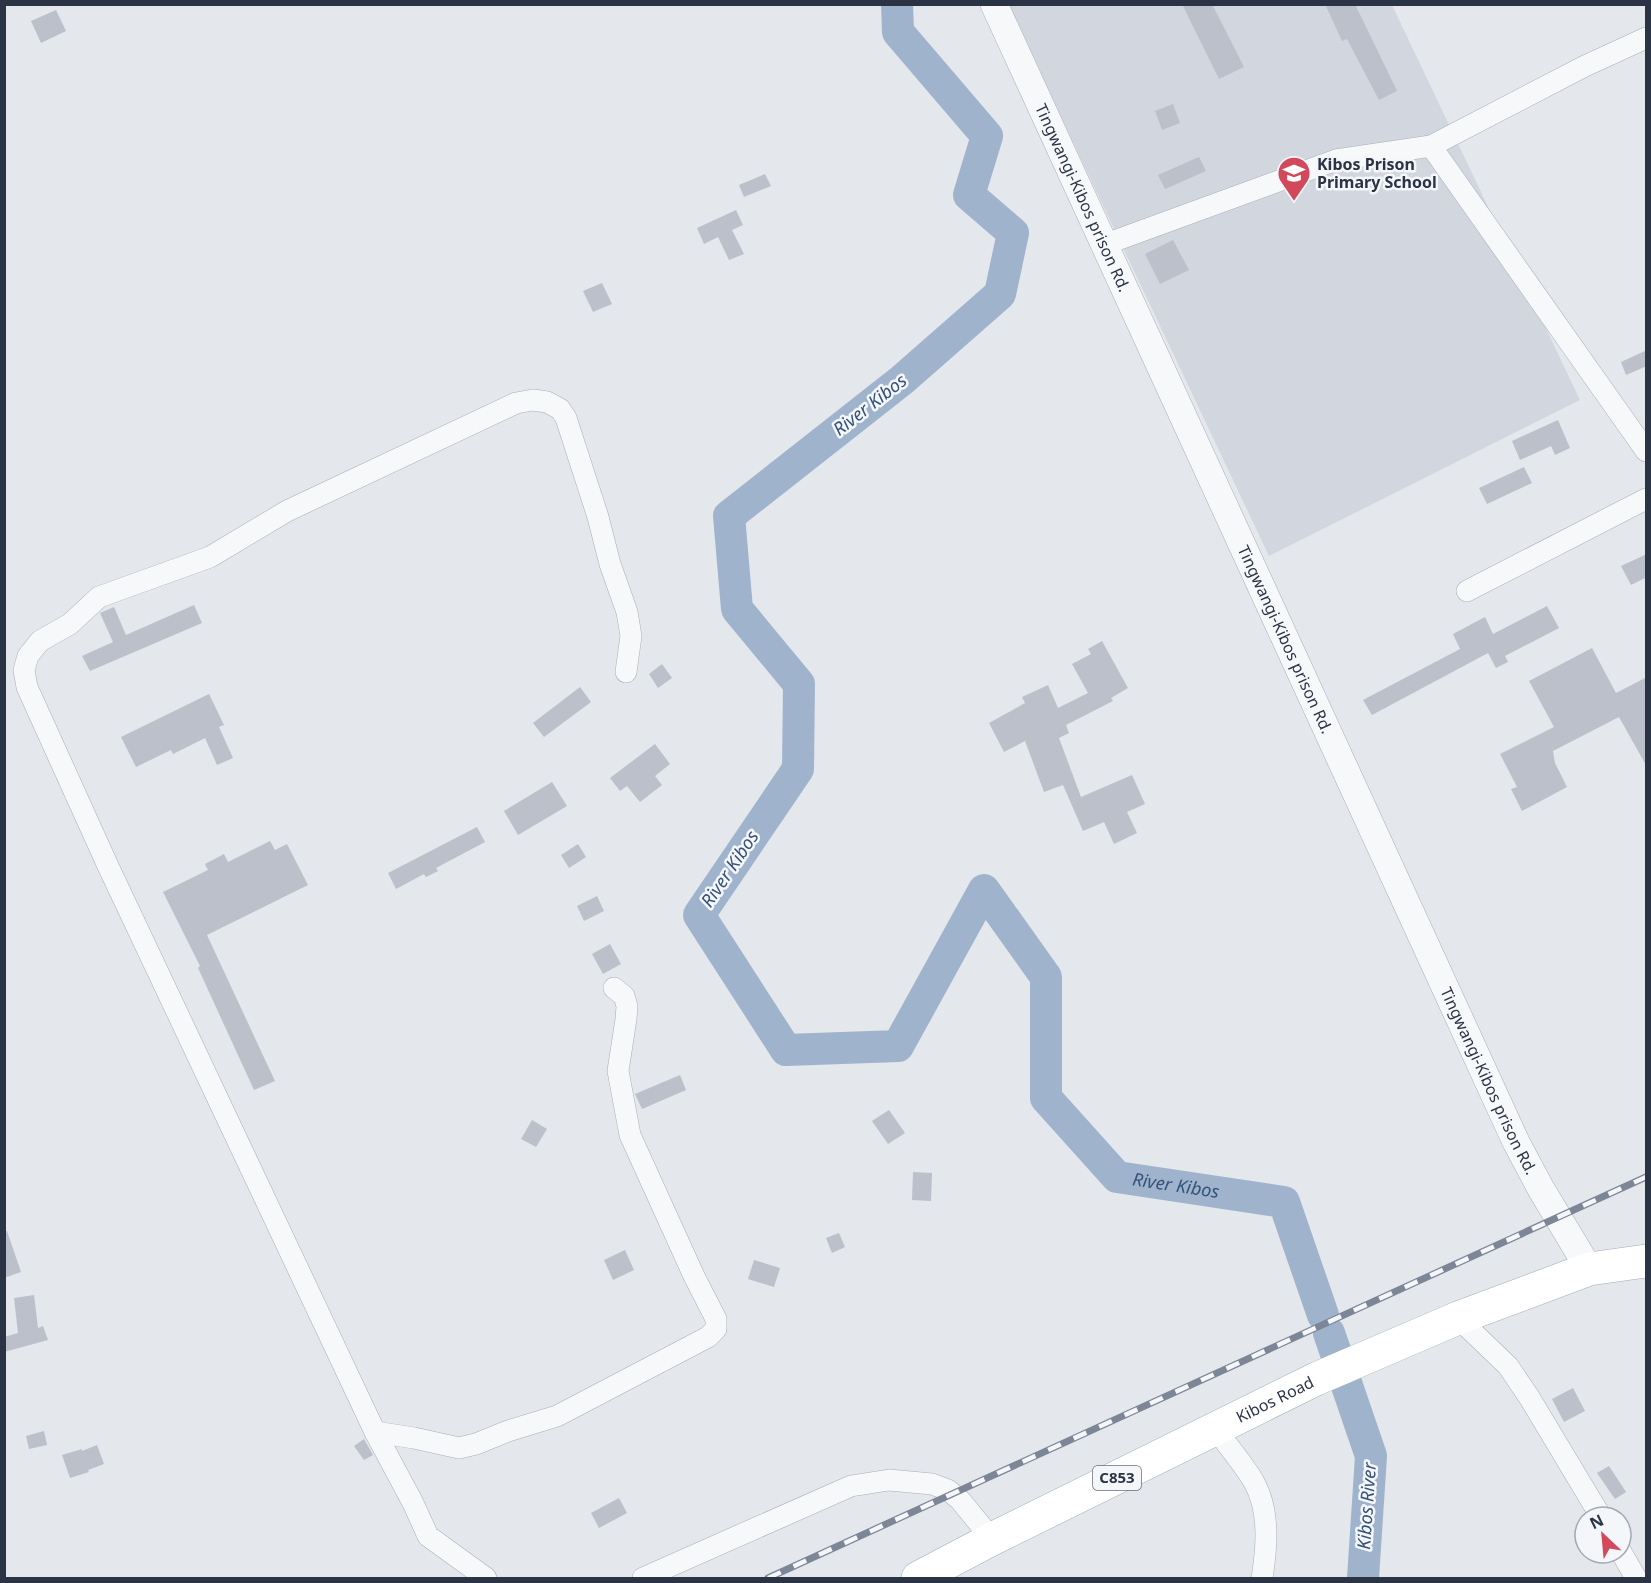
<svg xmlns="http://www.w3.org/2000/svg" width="1651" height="1583" font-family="'Noto Sans',sans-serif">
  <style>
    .built { fill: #d2d6de }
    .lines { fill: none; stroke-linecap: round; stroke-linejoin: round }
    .river { stroke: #9fb4cc; stroke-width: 32 }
    .building { fill: #bbc0ca }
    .minor-casing { stroke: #a9aeb7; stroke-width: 22 }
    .tertiary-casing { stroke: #a9aeb7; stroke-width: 28 }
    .primary-casing { stroke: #a3abb8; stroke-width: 34 }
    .minor { stroke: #f7f8fa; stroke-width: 21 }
    .tertiary { stroke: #f7f8fa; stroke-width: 27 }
    .primary { stroke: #fff; stroke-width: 33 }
    .rail-casing { stroke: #7d8696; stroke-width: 7 }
    .rail { stroke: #f4f6f9; stroke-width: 4.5; stroke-dasharray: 14; stroke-linecap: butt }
    .labels { text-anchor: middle; stroke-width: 5; stroke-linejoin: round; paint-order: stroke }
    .shield { fill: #f4f6f9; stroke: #676e7b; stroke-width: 1.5 }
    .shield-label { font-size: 15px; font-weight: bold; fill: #2b3445 }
    .poi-label { font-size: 16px; font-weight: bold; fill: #2b3445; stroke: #f4f6f9; text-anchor: start }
    .street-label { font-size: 16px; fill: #2b3445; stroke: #f4f6f9 }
    .water-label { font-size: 18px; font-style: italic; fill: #34527a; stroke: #f4f6f9 }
  </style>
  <rect width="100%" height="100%" fill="#e4e7ec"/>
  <path class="built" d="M1008,5H1392L1580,400L1269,556Z"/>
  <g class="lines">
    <g class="river">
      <path id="s1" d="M897,4L898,32L987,136L969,195L1013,233L1000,294L902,380L729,516L737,609L799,684L798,769L699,915L786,1050L898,1046L984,890L1046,977V1098L1117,1177L1284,1202L1323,1315"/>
      <path d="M1329,1333L1371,1456L1363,1578"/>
    </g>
  </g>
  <g class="building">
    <path d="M1182,4H1212L1244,67L1219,79Z"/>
    <path d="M1325,4H1355L1397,91L1379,100L1347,39L1342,41Z"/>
    <path d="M56,10L66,31L41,43L31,21Z"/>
    <path d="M1173,104L1180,123L1162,130L1155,111Z"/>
    <path d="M1199,157L1206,171L1165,189L1158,175Z"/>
    <path d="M765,174L771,186L744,197L739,185Z"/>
    <path d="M736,210L743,225L732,230L744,254L729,260L718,237L704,244L697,228Z"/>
    <path d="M1173,240L1189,270L1160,284L1145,254Z"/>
    <path d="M602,283L612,304L593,312L583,291Z"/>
    <path d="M1647,350V366L1626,375L1621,362Z"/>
    <path d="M1558,420L1570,448L1555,455L1551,446L1520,460L1512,441Z"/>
    <path d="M1524,467L1532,483L1487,504L1479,488Z"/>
    <path d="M1647,554V577L1631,585L1621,566Z"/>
    <path d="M194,605L202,623L90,671L82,656L113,642L100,613L114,607L126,635Z"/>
    <path d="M1547,606L1559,628L1505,656L1508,662L1496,668L1488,653L1372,715L1363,700L1460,649L1453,634L1485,617L1493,634Z"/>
    <path d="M1102,641L1128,688L1111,698L1113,701L1066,725L1069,733L1059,738L1081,797L1132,775L1145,804L1127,812L1137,833L1114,844L1104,822L1083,831L1063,785L1044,792L1025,741L1004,752L989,723L1025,703L1022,697L1048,685L1058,708L1088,693L1072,664L1091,654L1088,649Z"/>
    <path d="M1592,648L1616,693L1647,677V767L1619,717L1553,751L1555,763L1567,787L1522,811L1511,789L1517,787L1500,754L1554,727L1529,681Z"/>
    <path d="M662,664L672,678L658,688L649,674Z"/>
    <path d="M580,687L591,702L544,737L533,723Z"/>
    <path d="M209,694L224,725L219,727L233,758L217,765L205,738L173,754L171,750L136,767L121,737Z"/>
    <path d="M655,744L670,764L655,776L662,785L640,802L627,786L620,791L610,778Z"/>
    <path d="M552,782L567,806L518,835L504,811Z"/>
    <path d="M477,827L485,842L436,868L438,871L426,877L424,874L396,889L388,873Z"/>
    <path d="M270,841L275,850L287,844L308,885L207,935L275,1081L254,1090L198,968L200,966L163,892L208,870L205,864L224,854L228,862Z"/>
    <path d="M578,844L586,857L569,868L561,855Z"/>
    <path d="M597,896L604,911L584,921L577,906Z"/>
    <path d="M610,944L621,964L603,974L592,954Z"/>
    <path d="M680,1075L686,1090L642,1109L635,1094Z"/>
    <path d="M889,1110L905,1133L888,1144L872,1121Z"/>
    <path d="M532,1120L547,1129L536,1147L521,1139Z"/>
    <path d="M913,1172L932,1173L931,1201L912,1200Z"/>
    <path d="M4,1231H7L21,1272L4,1278Z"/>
    <path d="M839,1233L845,1247L832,1253L826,1238Z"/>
    <path d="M625,1250L634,1270L613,1280L604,1260Z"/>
    <path d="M754,1260L780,1268L774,1287L748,1279Z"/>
    <path d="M34,1295L38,1328L43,1326L48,1340L4,1352V1337L18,1333L14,1298Z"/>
    <path d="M1573,1388L1585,1411L1564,1422L1552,1399Z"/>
    <path d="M44,1431L47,1445L29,1449L26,1436Z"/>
    <path d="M364,1439L373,1455L364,1460L354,1446Z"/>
    <path d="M97,1445L104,1464L88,1470L89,1472L70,1478L62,1455L82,1449V1451Z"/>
    <path d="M1609,1466L1626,1492L1615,1499L1597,1473Z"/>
    <path d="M619,1498L627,1513L599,1528L591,1513Z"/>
  </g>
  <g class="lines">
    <g class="minor-casing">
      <g id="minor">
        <path d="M1431,146L1646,451"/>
        <path d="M1106,244L1336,160L1431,146L1585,66L1646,38"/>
        <path d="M1467,591L1646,499"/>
        <path d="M1458,1318L1508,1366L1529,1397L1601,1517"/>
        <path d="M1216,1429C1228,1447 1244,1464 1254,1482C1270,1511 1267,1547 1262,1578"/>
        <path d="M375,1432L414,1438L459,1448L476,1444L508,1431L557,1416L708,1337L716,1329V1319L694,1276L630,1135L618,1071L626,1019L627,1006L624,996L614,988"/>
        <path d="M1621,1552L1636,1578"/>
        <path d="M486,1578L428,1536L413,1503L375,1432L108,866L27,687L24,670L28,656L40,641L70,624L99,597L210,557L287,511L516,403L533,400L547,402L560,409L566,418L598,517L610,564L627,612L631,636L626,672"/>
        <path d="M643,1578L851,1486L889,1480L932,1484L948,1490L960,1500L992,1539"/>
      </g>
    </g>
    <g class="tertiary-casing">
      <g id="tertiary">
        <path id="s2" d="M994,4L1516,1142L1541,1189L1589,1269"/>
      </g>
    </g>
    <g class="primary-casing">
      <g id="primary">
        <path id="s3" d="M918,1578L992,1539L1316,1379L1458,1318L1589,1269L1646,1261"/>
      </g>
    </g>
    <use href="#minor" class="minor"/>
    <use href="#tertiary" class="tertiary"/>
    <use href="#primary" class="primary"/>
    <g class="rail-casing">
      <path id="rail" d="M768,1578L1646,1177"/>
    </g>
    <use href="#rail" class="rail"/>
  </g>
  <defs>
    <g id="school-pin" transform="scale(1.725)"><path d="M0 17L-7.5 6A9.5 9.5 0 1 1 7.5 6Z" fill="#d1495b" stroke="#f4f6f9"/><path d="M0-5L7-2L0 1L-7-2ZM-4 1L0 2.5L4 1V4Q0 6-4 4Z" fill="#fff"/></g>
  </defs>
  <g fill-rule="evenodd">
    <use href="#school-pin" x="1294" y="173"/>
  </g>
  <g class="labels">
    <rect class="shield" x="1093" y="1466" width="48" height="24" rx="4.5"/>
    <g class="shield-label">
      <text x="1117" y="1483">C853</text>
    </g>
    <g class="poi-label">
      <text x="1317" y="170">Kibos Prison<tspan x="1317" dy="18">Primary School</tspan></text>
    </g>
    <g class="street-label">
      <text dy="6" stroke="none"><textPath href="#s2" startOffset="213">Tingwangi-Kibos prison Rd.</textPath></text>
      <text dy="6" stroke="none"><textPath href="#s2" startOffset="699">Tingwangi-Kibos prison Rd.</textPath></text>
      <text dy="6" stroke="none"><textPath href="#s2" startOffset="1185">Tingwangi-Kibos prison Rd.</textPath></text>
      <text dy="6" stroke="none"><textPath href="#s3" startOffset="399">Kibos Road</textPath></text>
    </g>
    <g class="water-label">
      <text transform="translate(870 405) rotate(-38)" y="6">River Kibos</text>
      <text transform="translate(730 869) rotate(-56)" y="6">River Kibos</text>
      <text dy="6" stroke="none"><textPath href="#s1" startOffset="1994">River Kibos</textPath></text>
      <text transform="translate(1367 1506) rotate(-86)" y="6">Kibos River</text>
    </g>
  </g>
  <rect width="1651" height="1583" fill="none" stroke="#2b3445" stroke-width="12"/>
  <g transform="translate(1603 1535) rotate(334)"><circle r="28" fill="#f4f6f9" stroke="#a4a8b1" stroke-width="1.5"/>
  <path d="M0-4.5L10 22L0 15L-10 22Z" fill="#d1495b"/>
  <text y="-9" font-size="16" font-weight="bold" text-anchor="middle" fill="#2b3445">N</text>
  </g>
</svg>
